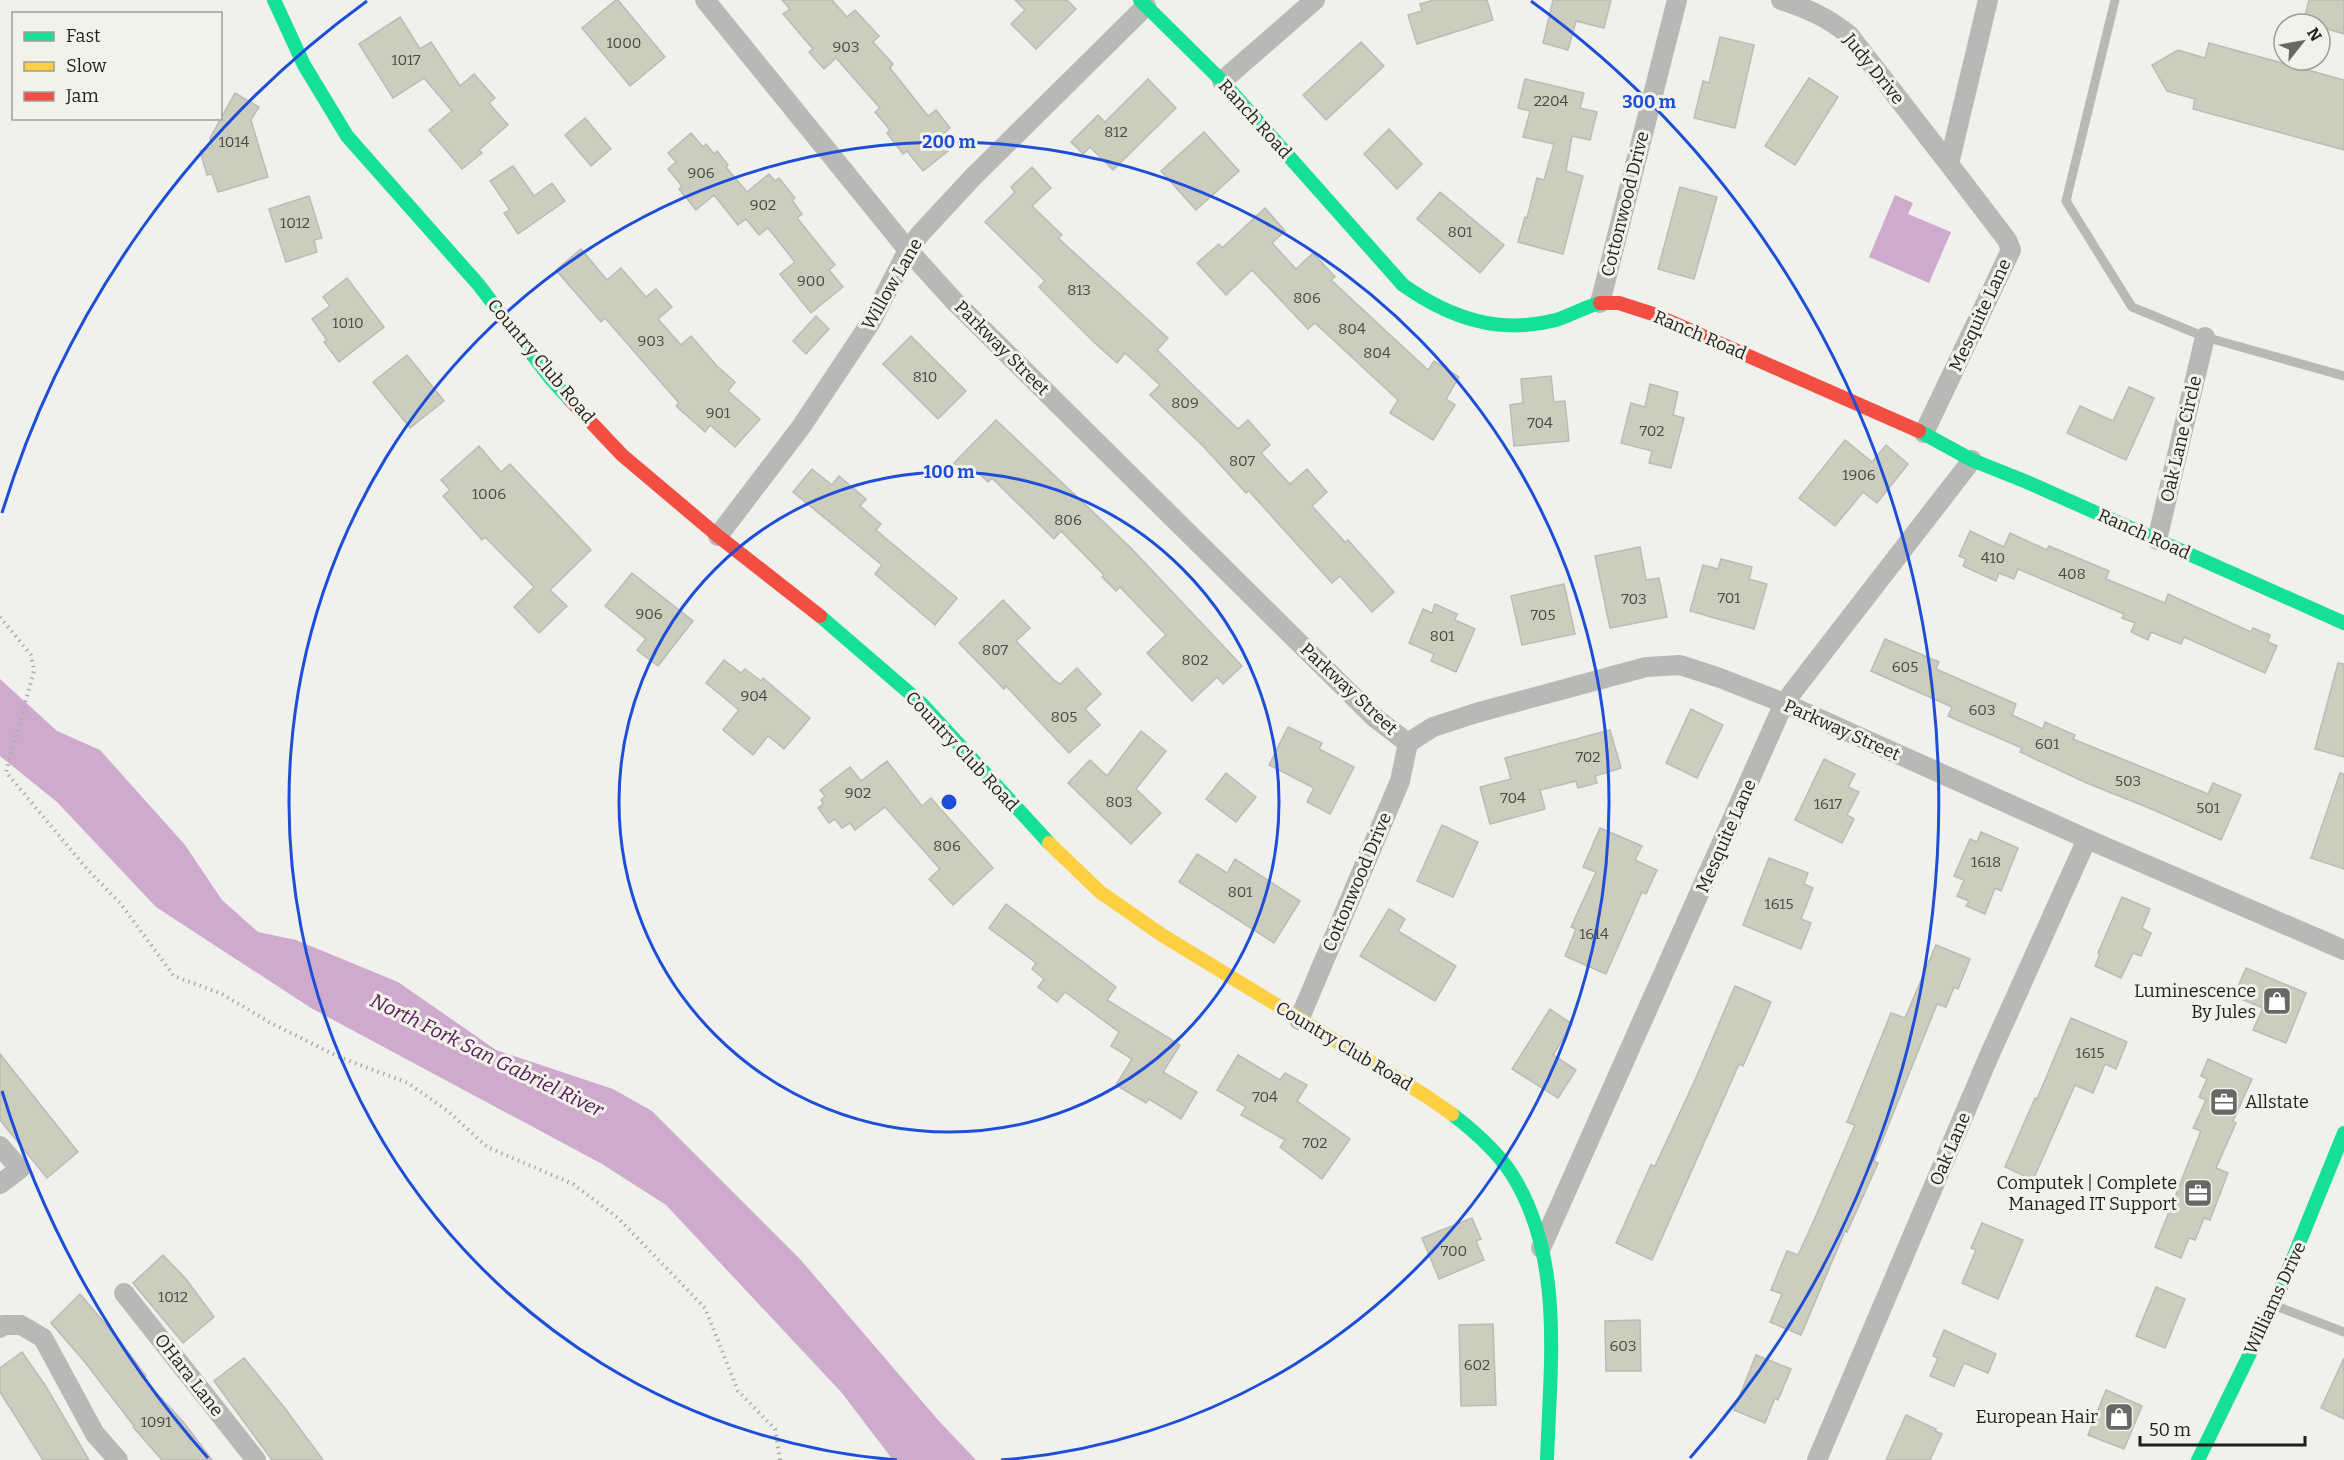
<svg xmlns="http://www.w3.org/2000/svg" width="2344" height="1460" font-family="Bitter,serif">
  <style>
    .water { fill: #ceaacc }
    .building { fill: #cdcdbd; stroke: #bbbbb7; stroke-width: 1.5 }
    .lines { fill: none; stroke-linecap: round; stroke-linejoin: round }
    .path { stroke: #adadab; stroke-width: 4; stroke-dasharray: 1.5 4.5; stroke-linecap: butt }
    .lane { stroke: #b8b8b6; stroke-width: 9 }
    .street { stroke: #b8b8b6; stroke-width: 20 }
    .fast { stroke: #16e098; stroke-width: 14 }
    .slow { stroke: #ffcf43; stroke-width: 14 }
    .jam { stroke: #f24e42; stroke-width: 14 }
    .ring { fill: none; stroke: #1d4ed8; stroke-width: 3 }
    .labels { text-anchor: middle; stroke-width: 6; stroke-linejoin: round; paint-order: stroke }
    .number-label { font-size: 15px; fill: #4a4a44 }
    .street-label { font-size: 18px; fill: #1f1f1c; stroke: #f2f2ea }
    .poi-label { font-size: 18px; fill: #1f1f1c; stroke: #f2f2ea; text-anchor: end }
    .water-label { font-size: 20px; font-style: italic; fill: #561757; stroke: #f2f2ea }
    .centre { fill: #1d4ed8; stroke: #f2f2ea; stroke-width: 3 }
    .ring-label { font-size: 18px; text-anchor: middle; font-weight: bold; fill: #1d4ed8; stroke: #f2f2ea; stroke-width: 6; stroke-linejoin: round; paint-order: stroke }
  </style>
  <rect width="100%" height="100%" fill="#f0f0ec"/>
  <g class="water">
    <path d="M1895,195L1913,203L1908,214L1951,232L1929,283L1869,257Z"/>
    <path d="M0,679L57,731L100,750L185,845L222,900L258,932L296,940L398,982L496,1050L613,1089L652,1111L800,1259L938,1420L976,1460H893L842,1393L666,1205L602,1164L311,1008L156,907L57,802L0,756Z"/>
  </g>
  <g class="building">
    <path d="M616,0H618L665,57L630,86L582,28Z"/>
    <path d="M782,0H832L847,17L855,10L879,36L873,42L893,64L890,68L928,116L936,110L950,128L943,134L953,147L923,171L907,151L903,154L887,133L890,130L875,112L880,108L836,58L824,69L809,52L813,49L783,14L790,9Z"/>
    <path d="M1015,0H1067L1076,9L1036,49L1011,24L1025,10Z"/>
    <path d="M1434,0H1487L1493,20L1417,44L1408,15L1422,11L1420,4Z"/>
    <path d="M1553,0H1611L1604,28L1576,21L1568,50L1543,43Z"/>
    <path d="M2309,0H2344V34L2320,27V24L2303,23Z"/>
    <path d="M400,17L420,49L431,42L460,86L474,74L495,98L489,103L508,125L479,150L482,153L462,169L429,130L452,111L424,78L393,98L359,44Z"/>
    <path d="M1720,37L1754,45L1735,128L1694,118L1703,81L1709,83Z"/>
    <path d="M1361,42L1384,66L1326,120L1303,95Z"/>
    <path d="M2209,43L2344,80V150L2193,109L2195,99L2167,91L2152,65L2178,50L2205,58Z"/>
    <path d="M1809,78L1838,97L1795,165L1765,146Z"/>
    <path d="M1148,79L1176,108L1113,170L1090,147L1083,154L1071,142L1098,115L1105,122Z"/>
    <path d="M1525,79L1584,93L1580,108L1597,112L1590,140L1572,136L1566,171L1583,176L1563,254L1518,242L1525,217L1527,218L1537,178L1544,180L1554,144L1523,137L1530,111L1518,108Z"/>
    <path d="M235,93L259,107L251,120L268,177L218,192L212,174L207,175L200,151L212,147L210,138Z"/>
    <path d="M585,118L611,149L591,166L565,135Z"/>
    <path d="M1389,129L1422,164L1397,189L1364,154Z"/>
    <path d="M1204,132L1239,171L1196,210L1161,171Z"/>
    <path d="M691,133L703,147L706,144L714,154L717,151L728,165L726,167L747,192L769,174L775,181L779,178L795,198L792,200L802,214L797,218L835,265L829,270L843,287L811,313L780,274L795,262L768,228L759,235L746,219L738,225L714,195L696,210L679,189L682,186L668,169L676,162L668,153Z"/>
    <path d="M513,166L534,196L552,183L565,201L518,234L504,213L510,210L490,181Z"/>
    <path d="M1032,167L1051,188L1032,206L1062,235L1058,238L1168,338L1157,350L1238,429L1248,420L1270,445L1261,453L1290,484L1307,469L1327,492L1312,506L1345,542L1348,540L1394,592L1372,612L1340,576L1332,583L1249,491L1246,493L1203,446L1150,395L1160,385L1125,353L1117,363L1096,344L1039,287L1045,281L985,222L1015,192L1011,187Z"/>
    <path d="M1680,187L1717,197L1694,279L1658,269Z"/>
    <path d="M1440,192L1504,245L1480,273L1417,219Z"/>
    <path d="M309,196L322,238L314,240L317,252L286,262L269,209Z"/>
    <path d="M1265,208L1285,231L1272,243L1296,269L1313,253L1335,277L1331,280L1428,370L1434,361L1459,377L1446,399L1455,405L1433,440L1390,413L1398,400L1315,323L1308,329L1252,270L1226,295L1197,263L1219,244L1222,248Z"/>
    <path d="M581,249L607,280L621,268L646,297L656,289L672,307L658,319L681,345L691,336L717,366L735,382L728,391L760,419L735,447L710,425L705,432L676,406L679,403L605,318L601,322L556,270Z"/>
    <path d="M347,278L384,327L339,362L324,342L327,340L312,319L330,306L323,297Z"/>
    <path d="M816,316L829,329L806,354L793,341Z"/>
    <path d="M911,336L966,391L938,419L883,364Z"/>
    <path d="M407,355L444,401L410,428L373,382Z"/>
    <path d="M1551,376L1554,402L1565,401L1569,441L1514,446L1510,405L1523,403L1521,379Z"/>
    <path d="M1650,384L1678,392L1673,415L1684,418L1671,468L1649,463L1652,451L1621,443L1631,403L1645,407Z"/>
    <path d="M2129,387L2154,398L2126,460L2067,433L2080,406L2113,421Z"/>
    <path d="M996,420L1131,548L1242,666L1223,684L1217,677L1192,701L1147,653L1166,635L1120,587L1116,591L1102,577L1104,575L1061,531L1054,539L992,478L988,482L973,468L965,477L952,465Z"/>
    <path d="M1845,440L1872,462L1886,445L1908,464L1877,503L1863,492L1835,526L1799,498Z"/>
    <path d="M479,446L501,472L510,464L591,550L550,590L567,606L539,633L514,607L534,587L485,537L482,540L443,496L450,490L441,480Z"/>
    <path d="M812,469L832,485L839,476L866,499L860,506L881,524L876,530L957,598L935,625L875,574L882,565L793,492Z"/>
    <path d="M1970,531L2004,547L2010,533L2047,550L2049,546L2109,571L2106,579L2165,603L2168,594L2251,632L2253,628L2270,635L2268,642L2277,646L2265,673L2184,637L2181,644L2151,632L2148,640L2131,632L2135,623L2122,618L2124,614L2018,569L2014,579L1999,573L1996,581L1963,566L1966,559L1959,556Z"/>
    <path d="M1640,547L1646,580L1659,578L1667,617L1610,628L1595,556Z"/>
    <path d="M1721,559L1752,567L1749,579L1767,584L1754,629L1690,611L1703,565L1718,569Z"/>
    <path d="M632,573L693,621L658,666L637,650L646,639L605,606Z"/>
    <path d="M1564,584L1575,634L1522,645L1511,596Z"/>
    <path d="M1003,600L1030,628L1016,641L1054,680L1060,684L1077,668L1101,694L1085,709L1100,725L1069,753L1006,686L1004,689L959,643Z"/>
    <path d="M1435,604L1457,614L1455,620L1475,629L1456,672L1431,661L1434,654L1409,643L1423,609L1432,613Z"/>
    <path d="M1885,639L1939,662L1936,669L2016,704L2012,715L2043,729L2045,722L2075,735L2073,739L2208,794L2213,783L2241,795L2221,840L2154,810L2089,784L2020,752L2022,748L1948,716L1952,707L1871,671Z"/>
    <path d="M724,660L741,673L745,669L761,681L763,678L810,718L784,749L768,736L753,755L723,730L739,710L706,683Z"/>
    <path d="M2338,663L2344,664V757L2315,749Z"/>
    <path d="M1691,709L1723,725L1697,778L1666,763Z"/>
    <path d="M1288,727L1322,743L1319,749L1354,767L1330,814L1307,802L1314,788L1269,765Z"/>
    <path d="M1610,730L1621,768L1595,776L1597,783L1578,788L1576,781L1540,790L1545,809L1490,824L1480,787L1511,779L1505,758Z"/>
    <path d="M1141,731L1166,751L1136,789L1161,813L1131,844L1068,783L1090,760L1107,776Z"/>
    <path d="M1824,759L1855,774L1848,787L1859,792L1847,815L1854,819L1842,843L1795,820Z"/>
    <path d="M887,761L922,806L931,798L993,868L953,905L929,879L940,869L885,807L855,830L850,823L842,828L835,819L829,823L818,808L823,804L821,800L825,796L820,790L850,767L861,781Z"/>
    <path d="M1226,773L1256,797L1236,822L1206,799Z"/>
    <path d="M2340,773L2344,774V869L2311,858Z"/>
    <path d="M1442,825L1478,842L1453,897L1417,881Z"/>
    <path d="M1600,828L1642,846L1635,860L1657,870L1646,894L1642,892L1606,974L1565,956L1576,929L1571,927L1596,872L1583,867Z"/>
    <path d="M1981,832L2018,848L2001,891L1995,888L1985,914L1966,906L1969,901L1957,896L1964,880L1954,876L1970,839L1977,842Z"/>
    <path d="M1197,854L1227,873L1235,859L1300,901L1274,943L1179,882Z"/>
    <path d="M1769,858L1808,873L1804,884L1813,888L1801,919L1811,923L1801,949L1743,925Z"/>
    <path d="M2122,897L2150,909L2142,928L2151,933L2141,956L2133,953L2121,978L2095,966L2100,954L2098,953Z"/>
    <path d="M1006,904L1116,987L1107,1000L1180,1045L1163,1072L1197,1092L1181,1119L1149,1099L1146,1103L1116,1085L1132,1059L1111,1046L1119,1032L1065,992L1057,1002L1038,987L1044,979L1032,969L1036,963L989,928Z"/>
    <path d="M1389,909L1405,919L1398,931L1456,966L1435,1001L1360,956Z"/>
    <path d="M1936,945L1970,959L1958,989L1954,987L1946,1007L1937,1004L1874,1161L1878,1163L1847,1232L1845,1231L1801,1335L1770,1322L1782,1294L1771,1290L1787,1251L1798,1255L1815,1218L1855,1125L1847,1122L1891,1013L1905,1018Z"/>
    <path d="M2246,968L2306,993L2286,1043L2253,1030L2263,1008L2234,996Z"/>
    <path d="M1735,986L1771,1002L1743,1066L1739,1064L1652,1260L1616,1243L1651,1165L1655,1166L1695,1080Z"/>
    <path d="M1550,1009L1572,1024L1553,1055L1576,1070L1558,1098L1512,1069Z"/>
    <path d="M2071,1018L2127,1042L2116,1069L2105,1064L2093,1093L2075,1085L2033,1180L2005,1167L2035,1098L2037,1099Z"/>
    <path d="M0,1054L78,1152L47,1178L0,1120Z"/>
    <path d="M1238,1055L1280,1080L1285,1073L1307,1085L1297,1101L1350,1139L1322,1179L1280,1147L1285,1140L1241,1115L1246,1107L1217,1090Z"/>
    <path d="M2208,1059L2252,1079L2233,1121L2236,1123L2216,1168L2228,1173L2210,1220L2204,1218L2195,1240L2189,1238L2181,1258L2155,1247L2201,1131L2193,1128L2206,1100L2199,1097L2207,1079L2201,1076Z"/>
    <path d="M1472,1218L1481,1239L1476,1241L1484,1260L1439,1279L1422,1238Z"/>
    <path d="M1982,1223L2023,1240L1998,1299L1962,1283L1976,1250L1971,1248Z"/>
    <path d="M163,1255L186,1279L214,1317L183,1343L133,1283Z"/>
    <path d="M2156,1287L2185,1299L2165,1348L2136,1336Z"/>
    <path d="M80,1294L123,1345L146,1376L143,1378L185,1424L212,1460H162L133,1427L134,1426L84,1361L51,1323Z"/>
    <path d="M1640,1320L1641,1371H1606L1605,1321Z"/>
    <path d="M1493,1324L1496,1405L1461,1406L1459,1325Z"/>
    <path d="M1944,1330L1996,1354L1988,1373L1964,1363L1954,1386L1930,1376L1938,1358L1933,1356Z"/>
    <path d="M22,1352L45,1385L89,1460H43L0,1392V1368Z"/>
    <path d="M1756,1355L1791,1369L1778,1400L1775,1398L1765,1423L1734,1410Z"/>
    <path d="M244,1358L284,1407L323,1460H272L214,1381Z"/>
    <path d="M2344,1358V1419L2321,1408Z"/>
    <path d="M2106,1390L2142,1406L2124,1449L2088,1435Z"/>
    <path d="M1906,1415L1936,1429L1935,1431L1942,1434L1930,1460H1886Z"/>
  </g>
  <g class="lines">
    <path class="path" d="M0,617L31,655L34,671L6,772L87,869L120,903L174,976L222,994L269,1022L339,1057L408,1083L449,1112L487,1147L573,1184L618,1218L705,1308L738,1391L775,1429L780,1460"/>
    <g class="lane">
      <path d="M2115,0L2066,201L2132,307L2205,337L2344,376"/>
      <path d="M2276,1306L2344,1332"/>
    </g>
    <g class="street">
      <path d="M705,0L908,250L955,302L1374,717L1408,743"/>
      <path d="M1781,0C1808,9 1827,17 1849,35L1949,164"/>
      <path d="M1222,81L1315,0"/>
      <path d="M1600,303L1677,0"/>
      <path d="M1924,433L2011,250L2007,240L1949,164L1988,0"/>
      <path d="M718,536L801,427L871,322L908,250L920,234L973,177L1146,6"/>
      <path d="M2157,540L2205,337"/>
      <path d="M1408,743L1433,727L1476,713L1646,667L1680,665L1720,678L1784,703L2087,839L2344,950"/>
      <path d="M1299,1020L1400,781L1408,743"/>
      <path d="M0,1146L20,1169L0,1184"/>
      <path d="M1541,1248L1784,703L1972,460"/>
      <path d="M124,1293L256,1460"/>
      <path d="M0,1328L3,1325H21L43,1338L95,1434L118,1460"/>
      <path d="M1817,1460L1989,1056L2087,839"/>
    </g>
    <g class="fast">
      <path d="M274,0L304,65L347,136L478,284L551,379L571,401"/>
      <path d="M1140,0L1222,81L1403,285C1450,318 1499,335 1556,320C1571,315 1585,307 1600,303"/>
      <path d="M1919,431L1972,460L2027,482L2344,623"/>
      <path d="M820,616L921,703L1049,843"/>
      <path d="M1452,1114C1474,1131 1496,1150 1511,1173C1565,1257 1550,1365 1547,1460"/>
      <path d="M2198,1460L2276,1300L2344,1133"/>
    </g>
    <path class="slow" d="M1049,843L1100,892L1162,935L1426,1096L1452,1114"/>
    <g class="jam">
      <path d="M1600,303H1619L1653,314L1919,431"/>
      <path d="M571,401L622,455L718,536L820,616"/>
    </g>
  </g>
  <g class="ring">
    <circle cx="949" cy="802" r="330"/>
    <path d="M897 1460A660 660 0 1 1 1001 1460"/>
    <path d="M208 1458A990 990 0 0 1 2 1091M2 513A990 990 0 0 1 367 1M1531 1A990 990 0 0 1 1690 1458"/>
  </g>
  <defs>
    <g id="shop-square" transform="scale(1.5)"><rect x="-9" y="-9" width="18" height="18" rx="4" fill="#686865" stroke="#f2f2ea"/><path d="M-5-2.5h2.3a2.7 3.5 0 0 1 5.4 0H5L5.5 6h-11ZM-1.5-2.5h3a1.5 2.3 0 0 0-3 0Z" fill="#fff"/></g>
    <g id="office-square" transform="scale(1.5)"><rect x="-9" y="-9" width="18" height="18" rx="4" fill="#686865" stroke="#f2f2ea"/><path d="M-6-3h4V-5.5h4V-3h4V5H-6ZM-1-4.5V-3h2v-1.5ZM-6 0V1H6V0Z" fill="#fff"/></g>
  </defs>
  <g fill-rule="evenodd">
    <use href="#shop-square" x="2277" y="1001"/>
    <use href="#office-square" x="2224" y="1102"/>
    <use href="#office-square" x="2198" y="1193"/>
    <use href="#shop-square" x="2119" y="1417"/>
  </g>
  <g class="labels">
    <g class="number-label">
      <text x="624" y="48">1000</text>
      <text x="846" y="52">903</text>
      <text x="406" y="65">1017</text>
      <text x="1551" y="106">2204</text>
      <text x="1116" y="137">812</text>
      <text x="234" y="147">1014</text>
      <text x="701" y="178">906</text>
      <text x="763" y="210">902</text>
      <text x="295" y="228">1012</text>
      <text x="1460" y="237">801</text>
      <text x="811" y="286">900</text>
      <text x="1079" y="295">813</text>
      <text x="1307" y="303">806</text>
      <text x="348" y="328">1010</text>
      <text x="1352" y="334">804</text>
      <text x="651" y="346">903</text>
      <text x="1377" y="358">804</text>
      <text x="925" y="382">810</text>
      <text x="1185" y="408">809</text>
      <text x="718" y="418">901</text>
      <text x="1540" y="428">704</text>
      <text x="1652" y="436">702</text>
      <text x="1242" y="466">807</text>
      <text x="1859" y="480">1906</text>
      <text x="489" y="499">1006</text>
      <text x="1068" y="525">806</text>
      <text x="1993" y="563">410</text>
      <text x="2072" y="579">408</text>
      <text x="1729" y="603">701</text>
      <text x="1634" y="604">703</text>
      <text x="649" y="619">906</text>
      <text x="1543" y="620">705</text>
      <text x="1442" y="641">801</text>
      <text x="995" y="655">807</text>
      <text x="1195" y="665">802</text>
      <text x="1905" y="672">605</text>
      <text x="754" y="701">904</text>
      <text x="1982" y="715">603</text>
      <text x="1064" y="722">805</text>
      <text x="2047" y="749">601</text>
      <text x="1588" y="762">702</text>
      <text x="2128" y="786">503</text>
      <text x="858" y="798">902</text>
      <text x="1513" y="803">704</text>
      <text x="1119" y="807">803</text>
      <text x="1828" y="809">1617</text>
      <text x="2208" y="813">501</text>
      <text x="947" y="851">806</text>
      <text x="1986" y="867">1618</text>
      <text x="1240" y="897">801</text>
      <text x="1779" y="909">1615</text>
      <text x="1594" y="939">1614</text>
      <text x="2090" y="1058">1615</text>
      <text x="1265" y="1102">704</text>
      <text x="1315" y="1148">702</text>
      <text x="1454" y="1256">700</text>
      <text x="173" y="1302">1012</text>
      <text x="1623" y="1351">603</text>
      <text x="1477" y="1370">602</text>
      <text x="156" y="1427">1091</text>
    </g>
    <g class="street-label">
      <text transform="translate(1874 69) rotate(51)" y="6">Judy Drive</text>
      <text transform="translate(1255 119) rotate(48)" y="6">Ranch Road</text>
      <text transform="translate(1625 204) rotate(-76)" y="6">Cottonwood Drive</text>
      <text transform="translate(892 284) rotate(-60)" y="6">Willow Lane</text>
      <text transform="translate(1980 315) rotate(-65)" y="6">Mesquite Lane</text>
      <text transform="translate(1700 335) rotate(23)" y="6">Ranch Road</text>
      <text transform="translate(1002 348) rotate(45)" y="6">Parkway Street</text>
      <text transform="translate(541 361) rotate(50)" y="6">Country Club Road</text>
      <text transform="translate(2181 439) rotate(-77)" y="6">Oak Lane Circle</text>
      <text transform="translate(2144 534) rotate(24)" y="6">Ranch Road</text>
      <text transform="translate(1349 689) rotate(43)" y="6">Parkway Street</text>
      <text transform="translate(1842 730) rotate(24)" y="6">Parkway Street</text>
      <text transform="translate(962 751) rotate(47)" y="6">Country Club Road</text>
      <text transform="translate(1726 836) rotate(-66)" y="6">Mesquite Lane</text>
      <text transform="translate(1357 882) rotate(-67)" y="6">Cottonwood Drive</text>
      <text transform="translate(1344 1046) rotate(31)" y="6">Country Club Road</text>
      <text transform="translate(1950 1149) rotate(-67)" y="6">Oak Lane</text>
      <text transform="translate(2275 1298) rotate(-65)" y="6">Williams Drive</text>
      <text transform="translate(189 1375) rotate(52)" y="6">OHara Lane</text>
    </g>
    <g class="poi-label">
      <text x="2256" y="997">Luminescence<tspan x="2256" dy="21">By Jules</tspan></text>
      <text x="2245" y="1108" text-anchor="start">Allstate</text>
      <text x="2177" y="1189">Computek | Complete<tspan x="2177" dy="21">Managed IT Support</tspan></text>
      <text x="2098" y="1423">European Hair</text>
    </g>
    <g class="water-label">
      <text transform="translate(487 1055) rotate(26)" y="7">North Fork San Gabriel River</text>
    </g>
  </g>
  <circle cx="949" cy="802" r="9" class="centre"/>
  <g class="ring-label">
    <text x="1649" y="108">300 m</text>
    <text x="949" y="148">200 m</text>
    <text x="949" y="478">100 m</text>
  </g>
  <rect x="12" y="12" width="210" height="108" fill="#f2f2ea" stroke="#9e9e98" stroke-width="1.5"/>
  <rect x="24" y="32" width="30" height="9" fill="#16e098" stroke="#9e9e98" stroke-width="1.5"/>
  <text x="66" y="42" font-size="18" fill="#1f1f1c">Fast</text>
  <rect x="24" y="62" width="30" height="9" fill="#ffcf43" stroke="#9e9e98" stroke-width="1.5"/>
  <text x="66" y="72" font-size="18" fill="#1f1f1c">Slow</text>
  <rect x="24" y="92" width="30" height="9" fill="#f24e42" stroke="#9e9e98" stroke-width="1.5"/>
  <text x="66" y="102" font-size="18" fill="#1f1f1c">Jam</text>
  <g transform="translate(2302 42) rotate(59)"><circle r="28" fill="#f2f2ea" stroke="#9e9e98" stroke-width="1.5"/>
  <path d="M0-4.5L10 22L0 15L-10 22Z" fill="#686865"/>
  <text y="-9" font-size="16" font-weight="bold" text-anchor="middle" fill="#1f1f1c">N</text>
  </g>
  <path d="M2140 1436v9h165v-9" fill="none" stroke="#1f1f1c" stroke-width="3"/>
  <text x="2149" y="1436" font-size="18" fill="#1f1f1c" stroke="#f2f2ea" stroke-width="4.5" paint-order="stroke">50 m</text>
</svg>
